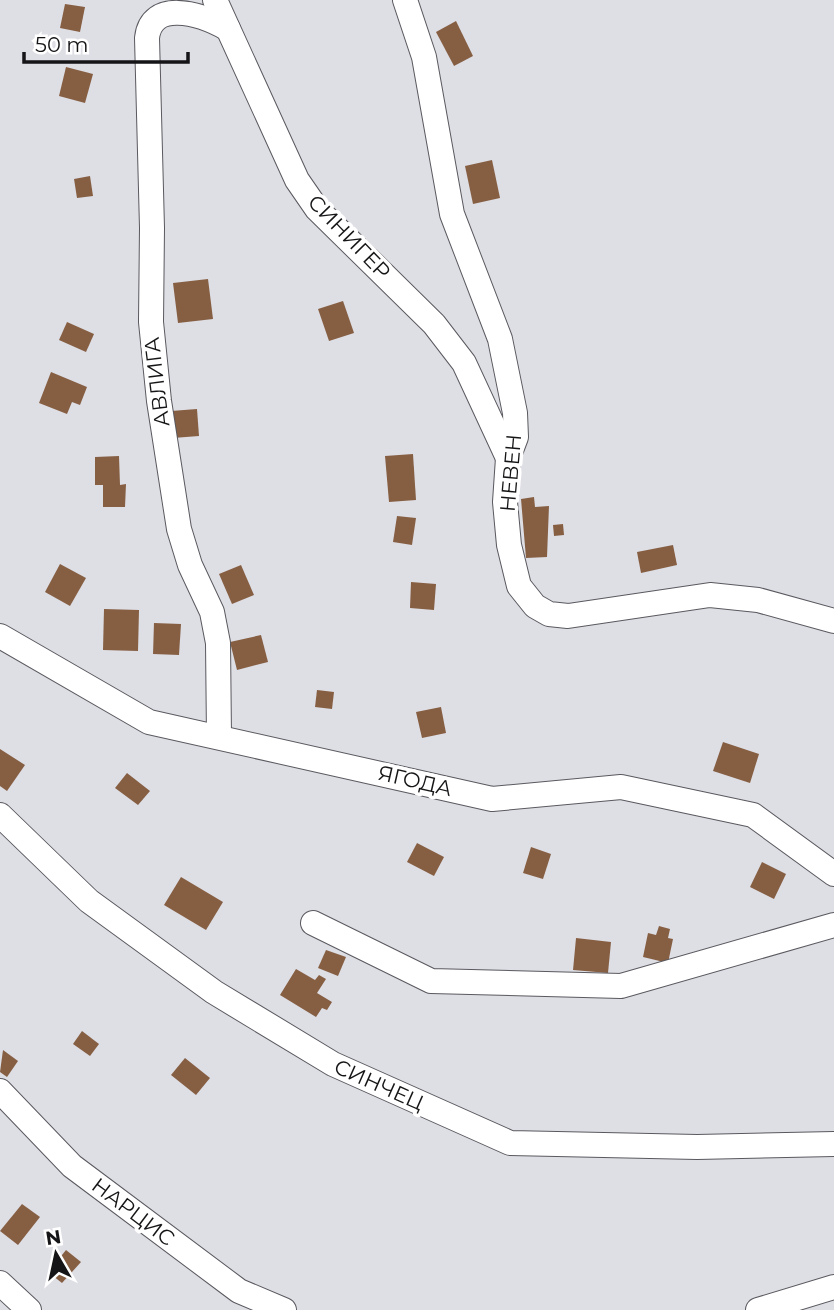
<svg xmlns="http://www.w3.org/2000/svg" width="834" height="1310" font-family="Montserrat,sans-serif">
  <style>
    .building { fill: #865f43 }
    .lines { fill: none; stroke-linecap: round; stroke-linejoin: round }
    .minor-casing { stroke: #59595f; stroke-width: 26 }
    .minor { stroke: #fff; stroke-width: 24 }
    .labels { text-anchor: middle; stroke-width: 7; stroke-linejoin: round; paint-order: stroke }
    .street-label { font-size: 21px; fill: #151517; stroke: #fff }
  </style>
  <rect width="100%" height="100%" fill="#dedee5"/>
  <g class="building">
    <path d="M65,4L85,7L80,32L60,28Z"/>
    <path d="M456,21L473,56L454,66L436,32Z"/>
    <path d="M66,67L93,74L85,103L59,96Z"/>
    <path d="M492,160L500,198L473,204L465,166Z"/>
    <path d="M90,176L93,196L77,198L74,179Z"/>
    <path d="M208,279L213,319L178,323L173,283Z"/>
    <path d="M343,301L354,333L329,341L318,309Z"/>
    <path d="M67,322L94,334L86,352L59,340Z"/>
    <path d="M51,372L87,387L80,405L72,402L67,414L39,403Z"/>
    <path d="M197,409L199,436L173,438L171,411Z"/>
    <path d="M413,454L416,500L389,502L385,456Z"/>
    <path d="M119,456L120,485L126,484L125,507H103V485H95V457Z"/>
    <path d="M534,497L535,507L549,506L547,557L526,558L521,499Z"/>
    <path d="M397,516L416,518L412,545L393,542Z"/>
    <path d="M563,524L564,535L554,536L553,525Z"/>
    <path d="M673,545L677,565L641,573L637,552Z"/>
    <path d="M60,564L86,578L70,606L45,592Z"/>
    <path d="M241,565L254,595L232,604L219,574Z"/>
    <path d="M411,582L436,584L434,610L410,608Z"/>
    <path d="M104,609L139,610L138,651L103,650Z"/>
    <path d="M154,623L181,624L179,655L153,654Z"/>
    <path d="M261,635L268,662L237,670L230,642Z"/>
    <path d="M317,690L334,692L332,709L315,707Z"/>
    <path d="M441,707L446,733L422,738L416,712Z"/>
    <path d="M723,742L759,754L750,783L713,771Z"/>
    <path d="M0,749L25,765L7,791L0,786Z"/>
    <path d="M127,773L150,791L138,805L115,788Z"/>
    <path d="M417,843L444,857L434,876L407,862Z"/>
    <path d="M531,847L551,854L543,879L523,873Z"/>
    <path d="M762,862L786,874L774,899L750,887Z"/>
    <path d="M181,877L223,902L206,930L164,905Z"/>
    <path d="M659,926L670,929L668,938L673,939L668,963L643,957L648,933L656,935Z"/>
    <path d="M576,938L611,942L608,973L573,970Z"/>
    <path d="M326,950L346,957L338,976L318,968Z"/>
    <path d="M296,969L315,980L319,975L326,979L317,993L332,1002L327,1010L322,1008L316,1017L280,995Z"/>
    <path d="M82,1031L99,1044L90,1056L73,1044Z"/>
    <path d="M3,1050L18,1061L7,1077L0,1072Z"/>
    <path d="M185,1058L210,1078L196,1095L171,1075Z"/>
    <path d="M22,1204L40,1217L18,1245L0,1231Z"/>
    <path d="M66,1250L81,1262L62,1283L48,1272Z"/>
  </g>
  <g class="lines">
    <g class="minor-casing">
      <g id="minor">
        <path d="M215,0L297,180L317,209L434,324L464,363L508,458"/>
        <path d="M405,0L424,57L452,214L500,339L515,413L516,437L508,458L505,502L509,545L519,586L535,606L549,614L568,616L710,595L758,600L834,621"/>
        <path d="M0,636L149,722L492,799L621,787L753,815L834,874"/>
        <path d="M219,737L218,643L212,612L190,565L179,529L159,401L151,322L152,228L147,38C151,0 198,12 228,29"/>
        <path d="M0,815L89,901L214,992L333,1064L510,1143L697,1147L834,1144"/>
        <path d="M313,923L431,981L621,986L834,925"/>
        <path d="M0,1091L72,1166L239,1291L284,1310"/>
        <path d="M0,1283L29,1310"/>
        <path d="M758,1310L834,1287"/>
      </g>
    </g>
    <use href="#minor" class="minor"/>
  </g>
  <g class="labels">
    <g class="street-label">
      <text transform="translate(349 237) rotate(46)" y="7">СИНИГЕР</text>
      <text transform="translate(157 382) rotate(-97)" y="7">АВЛИГА</text>
      <text transform="translate(511 473) rotate(-85)" y="7">НЕВЕН</text>
      <text transform="translate(415 781) rotate(13)" y="7">ЯГОДА</text>
      <text transform="translate(379 1085) rotate(24)" y="7">СИНЧЕЦ</text>
      <text transform="translate(133 1212) rotate(37)" y="7">НАРЦИС</text>
    </g>
  </g>
  <g transform="translate(56 1254) rotate(351)" stroke="#ffffff" stroke-width="5" paint-order="stroke">
  <path d="M0-5L12 26L0 18L-12 26Z" fill="#151517"/>
  <text y="-10" font-size="19" font-weight="bold" text-anchor="middle" fill="#151517">N</text>
  </g>
  <path d="M24 52v10h164v-10" fill="none" stroke="#151517" stroke-width="3.5"/>
  <text x="35" y="52" font-size="21" fill="#151517" stroke="#ffffff" stroke-width="5" paint-order="stroke">50 m</text>
</svg>
